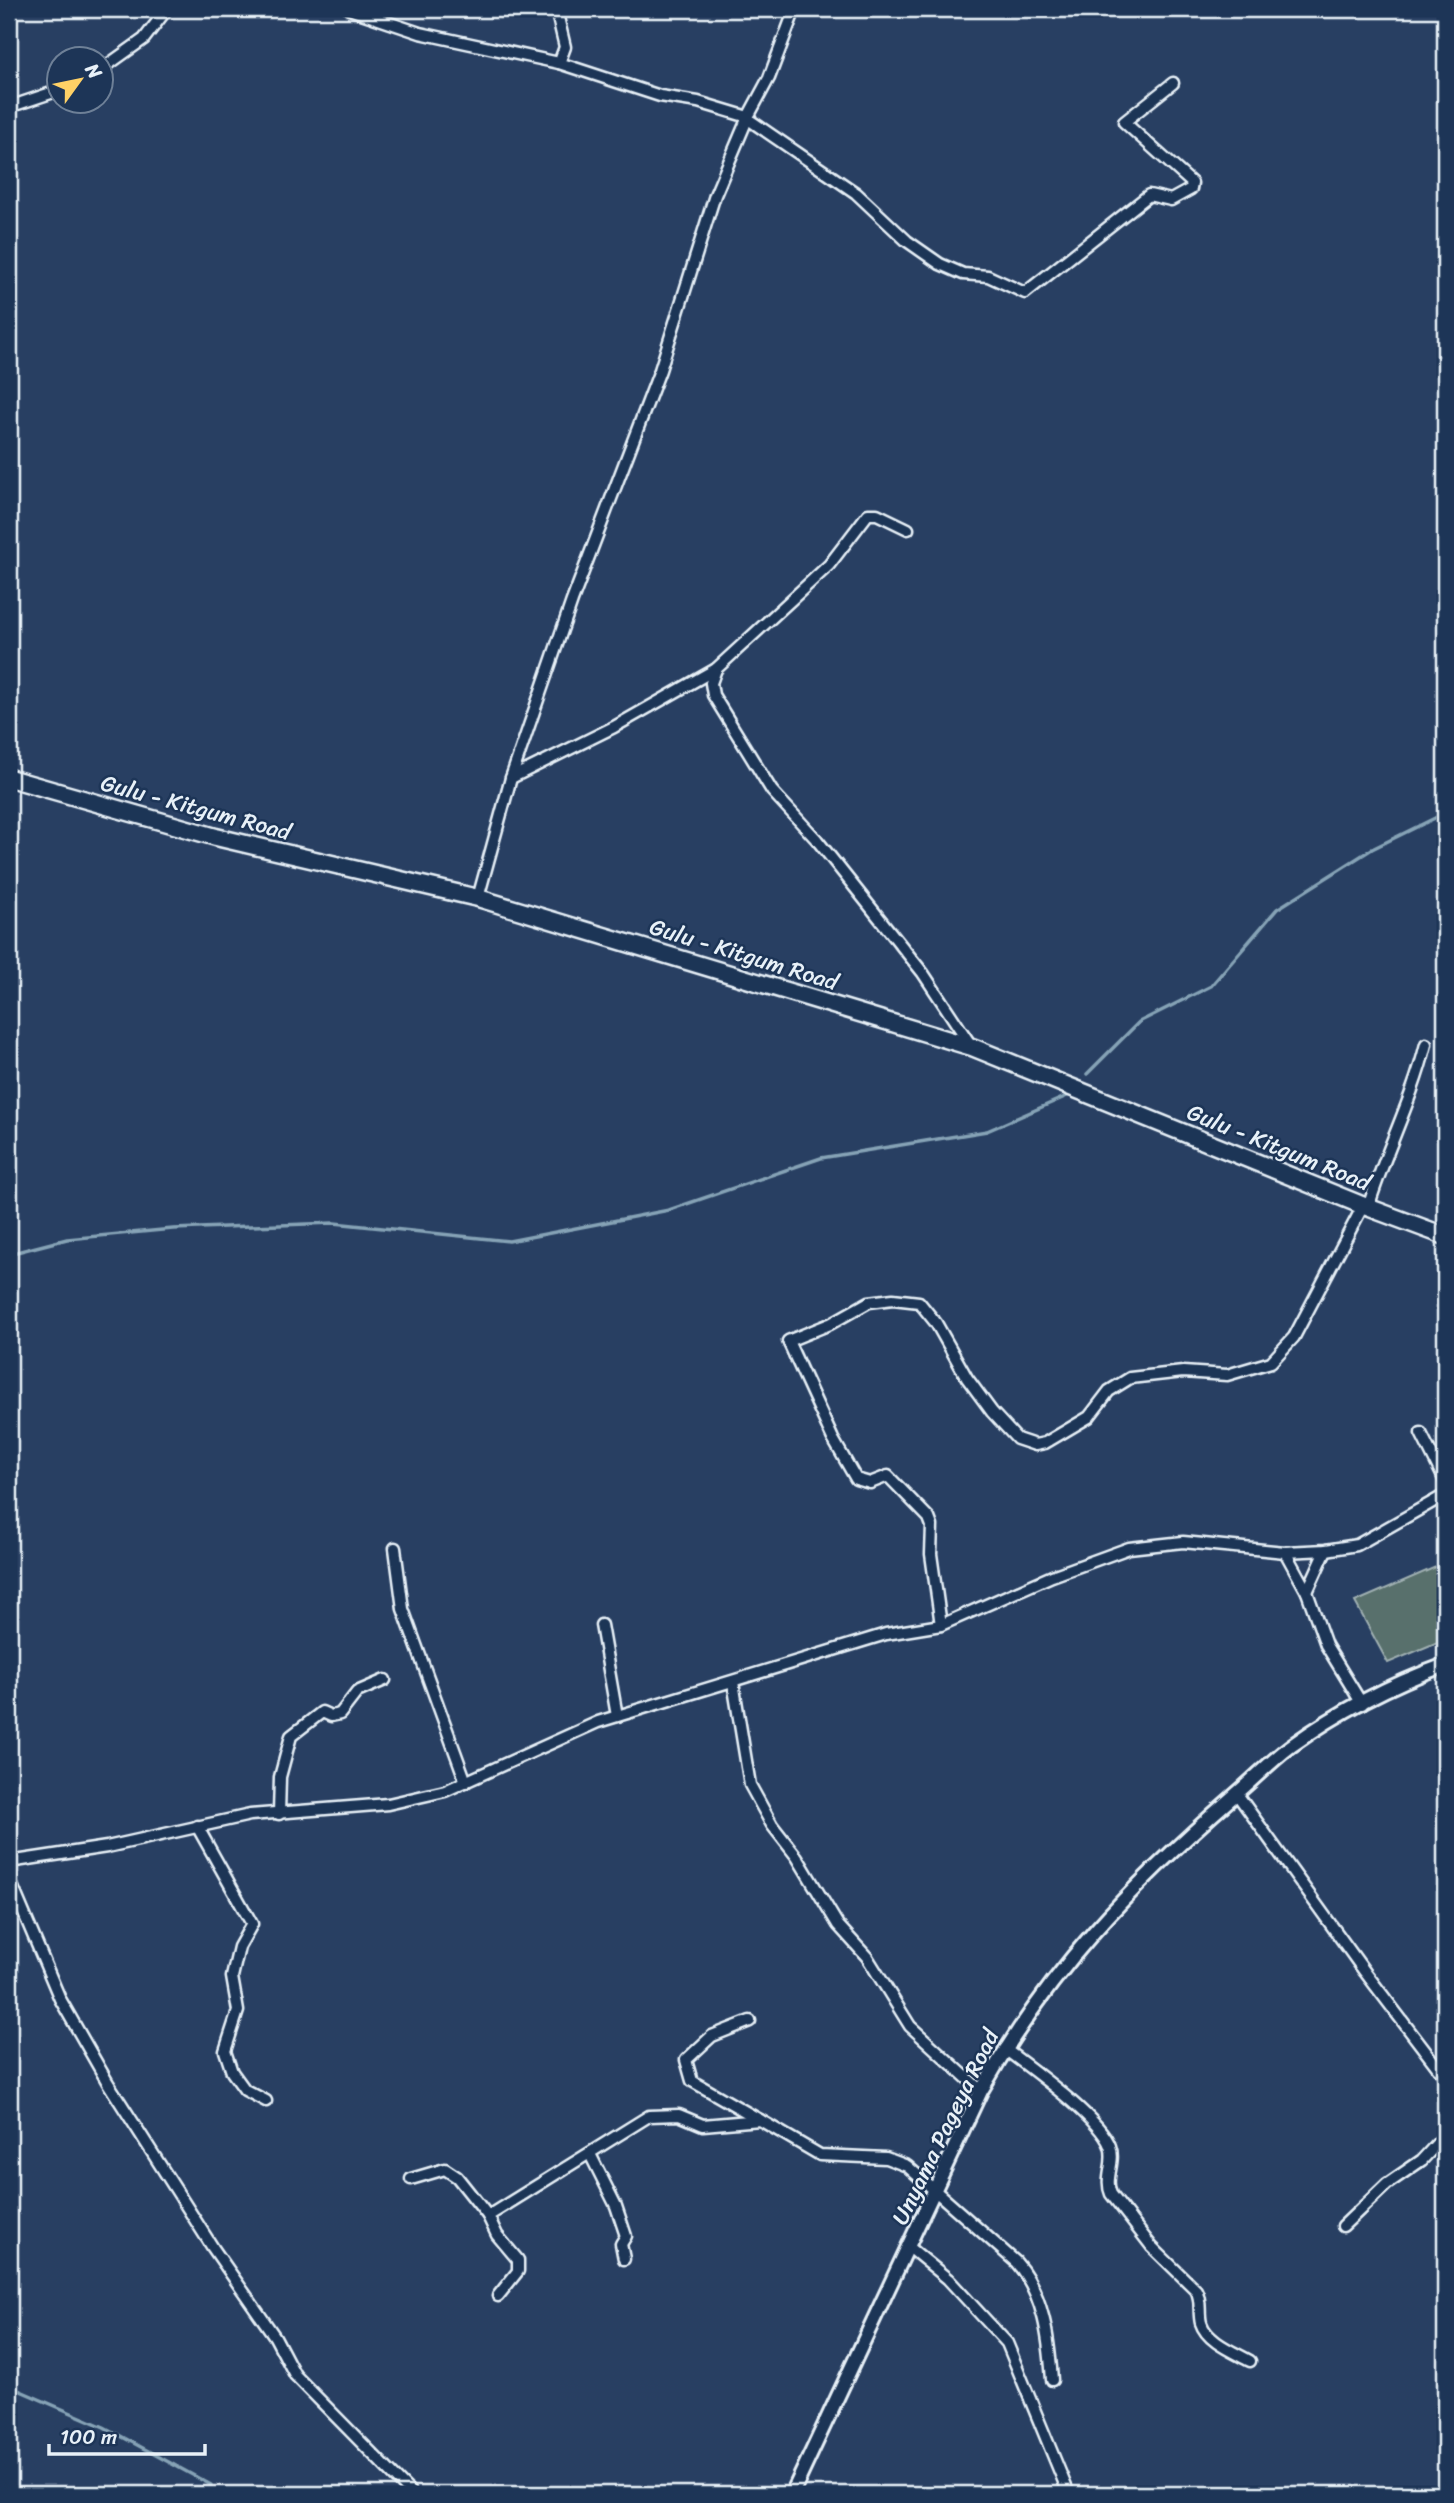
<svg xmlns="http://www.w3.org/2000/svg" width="1454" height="2503" font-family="Sriracha,sans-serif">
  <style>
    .green { fill: #58706c; stroke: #a0b0b2; stroke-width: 2 }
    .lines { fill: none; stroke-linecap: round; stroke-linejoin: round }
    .stream { stroke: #86a3b6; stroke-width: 3.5 }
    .minor-casing { stroke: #e8f1f8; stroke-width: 15 }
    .tertiary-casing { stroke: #e8f1f8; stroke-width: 18 }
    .primary-casing { stroke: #e8f1f8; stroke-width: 21 }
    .minor { stroke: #1d3557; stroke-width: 10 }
    .tertiary { stroke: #1d3557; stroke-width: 12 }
    .primary { stroke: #1d3557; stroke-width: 16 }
    .labels { text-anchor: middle; stroke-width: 5; stroke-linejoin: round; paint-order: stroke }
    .street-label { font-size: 23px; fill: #e8f1f8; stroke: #1d3557 }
  </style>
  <rect width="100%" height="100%" fill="#283f62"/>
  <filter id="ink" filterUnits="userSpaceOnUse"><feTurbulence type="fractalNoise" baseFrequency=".0143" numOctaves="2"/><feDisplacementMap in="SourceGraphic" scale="14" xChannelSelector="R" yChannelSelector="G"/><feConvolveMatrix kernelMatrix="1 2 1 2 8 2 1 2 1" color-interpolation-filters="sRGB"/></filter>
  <g filter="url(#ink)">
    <path class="green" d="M1445,1563V1639L1388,1663L1355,1602Z"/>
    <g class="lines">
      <g class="stream">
        <path d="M1087,1074L1139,1022L1211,986L1277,909L1372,849L1445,813"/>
        <path d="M9,1254L67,1239L173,1229L334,1223L509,1241L669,1210L821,1158L987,1131L1074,1093"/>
        <path d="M9,2386L104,2427L211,2485"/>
      </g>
      <g class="minor-casing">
        <g id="minor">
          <path d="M349,9L420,33L559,63L660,96L698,102L748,117"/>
          <path d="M556,9L565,47L559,63"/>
          <path d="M102,69L144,39L167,9"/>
          <path d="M9,107L60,90"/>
          <path d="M748,119L856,193L907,241L940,264L963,274L988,276L1025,293L1149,195L1171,200L1191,189L1192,183L1124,122L1173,83"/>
          <path d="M716,669L711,683L713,695L772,791L817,840L923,973L972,1047"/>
          <path d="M511,778L614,727L716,669L829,565L868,514H877L908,529"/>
          <path d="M478,898L511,778L572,601L660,370L715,195L748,117L769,78L795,9"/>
          <path d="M1368,1208C1385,1152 1412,1101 1426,1044"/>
          <path d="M1421,1433L1445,1481"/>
          <path d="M395,1548L403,1609L466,1782"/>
          <path d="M1285,1552L1307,1592L1326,1645L1362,1704"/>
          <path d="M1307,1592L1326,1550"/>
          <path d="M601,1625L617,1716"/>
          <path d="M941,1625L931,1554L932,1526L929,1518L888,1476L870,1483L856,1479L833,1439L788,1341L830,1324L869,1302L893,1299L919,1302L936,1323L967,1378L992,1412L1017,1439L1035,1445L1045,1443L1089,1417L1109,1391L1130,1378L1183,1372L1227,1375L1271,1362L1294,1337L1363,1206"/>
          <path d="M733,1682L750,1785L772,1825L797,1857L838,1925L867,1957L910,2026L981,2091"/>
          <path d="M1237,1794L1365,1972L1445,2077"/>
          <path d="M279,1814L280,1777L291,1736L322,1712L331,1716L340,1714L357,1692L385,1680"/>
          <path d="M197,1826L252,1924L239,1947L232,1977L238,2011L225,2051L232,2072L245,2090L266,2101"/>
          <path d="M9,1862L107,1847L250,1815L388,1804L445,1791L598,1722L886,1634L941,1625L1052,1576L1129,1548L1183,1542L1285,1552L1326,1550L1357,1545L1445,1495"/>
          <path d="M9,1878L60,1999L108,2083L213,2248L275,2337L295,2375L412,2494"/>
          <path d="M750,2021L712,2036L686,2060L692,2081L760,2120"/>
          <path d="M1005,2049C1030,2068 1100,2118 1110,2146C1116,2162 1104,2178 1111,2194L1152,2247L1196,2290C1202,2300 1198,2312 1201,2323C1207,2342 1234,2352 1250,2361"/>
          <path d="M591,2156L616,2206L626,2236L621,2244L624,2259"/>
          <path d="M411,2179L445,2169L457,2177L488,2216"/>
          <path d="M1343,2226L1387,2184L1422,2160L1445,2135"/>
          <path d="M909,2247L948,2279L1007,2343L1069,2494"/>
          <path d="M498,2296L518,2271V2260L497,2235L488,2216L649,2116L679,2115L703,2125L760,2120L820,2155L886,2158L907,2166L1016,2262C1044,2294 1049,2339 1052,2380"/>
        </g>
      </g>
      <g class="tertiary-casing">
        <path id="tertiary" d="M792,2494L981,2091C1050,1969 1130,1886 1235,1795C1254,1779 1271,1761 1291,1746C1337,1713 1392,1684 1445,1665"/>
      </g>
      <g class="primary-casing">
        <path id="primary" d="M9,778L216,837L478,898L972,1047L1359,1204L1445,1236"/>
      </g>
      <use href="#minor" class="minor"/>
      <use href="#tertiary" class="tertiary"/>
      <use href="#primary" class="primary"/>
    </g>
  </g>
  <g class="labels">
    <g class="street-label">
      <text transform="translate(196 807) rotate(15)" y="8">Gulu - Kitgum Road</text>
      <text transform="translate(744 954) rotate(17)" y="8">Gulu - Kitgum Road</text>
      <text transform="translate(1279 1147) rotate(22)" y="8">Gulu - Kitgum Road</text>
      <text transform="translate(945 2127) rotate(-64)" y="8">Unyama Pageya Road</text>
    </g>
  </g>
  <rect width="1454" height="2503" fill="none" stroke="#1d3557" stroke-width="35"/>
  <rect x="18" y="18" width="1419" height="2468" fill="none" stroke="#e8f1f8" stroke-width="2.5" filter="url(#ink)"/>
  <g transform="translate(80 80) rotate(57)"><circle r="33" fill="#1d3557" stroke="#6e8097" stroke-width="2"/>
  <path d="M0-5L12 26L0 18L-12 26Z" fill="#ffd166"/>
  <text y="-10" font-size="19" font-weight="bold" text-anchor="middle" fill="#e8f1f8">N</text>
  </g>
  <path d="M49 2444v10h156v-10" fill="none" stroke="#e8f1f8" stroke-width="3.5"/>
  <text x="60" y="2444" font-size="21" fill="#e8f1f8" stroke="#1d3557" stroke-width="5" paint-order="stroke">100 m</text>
</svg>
